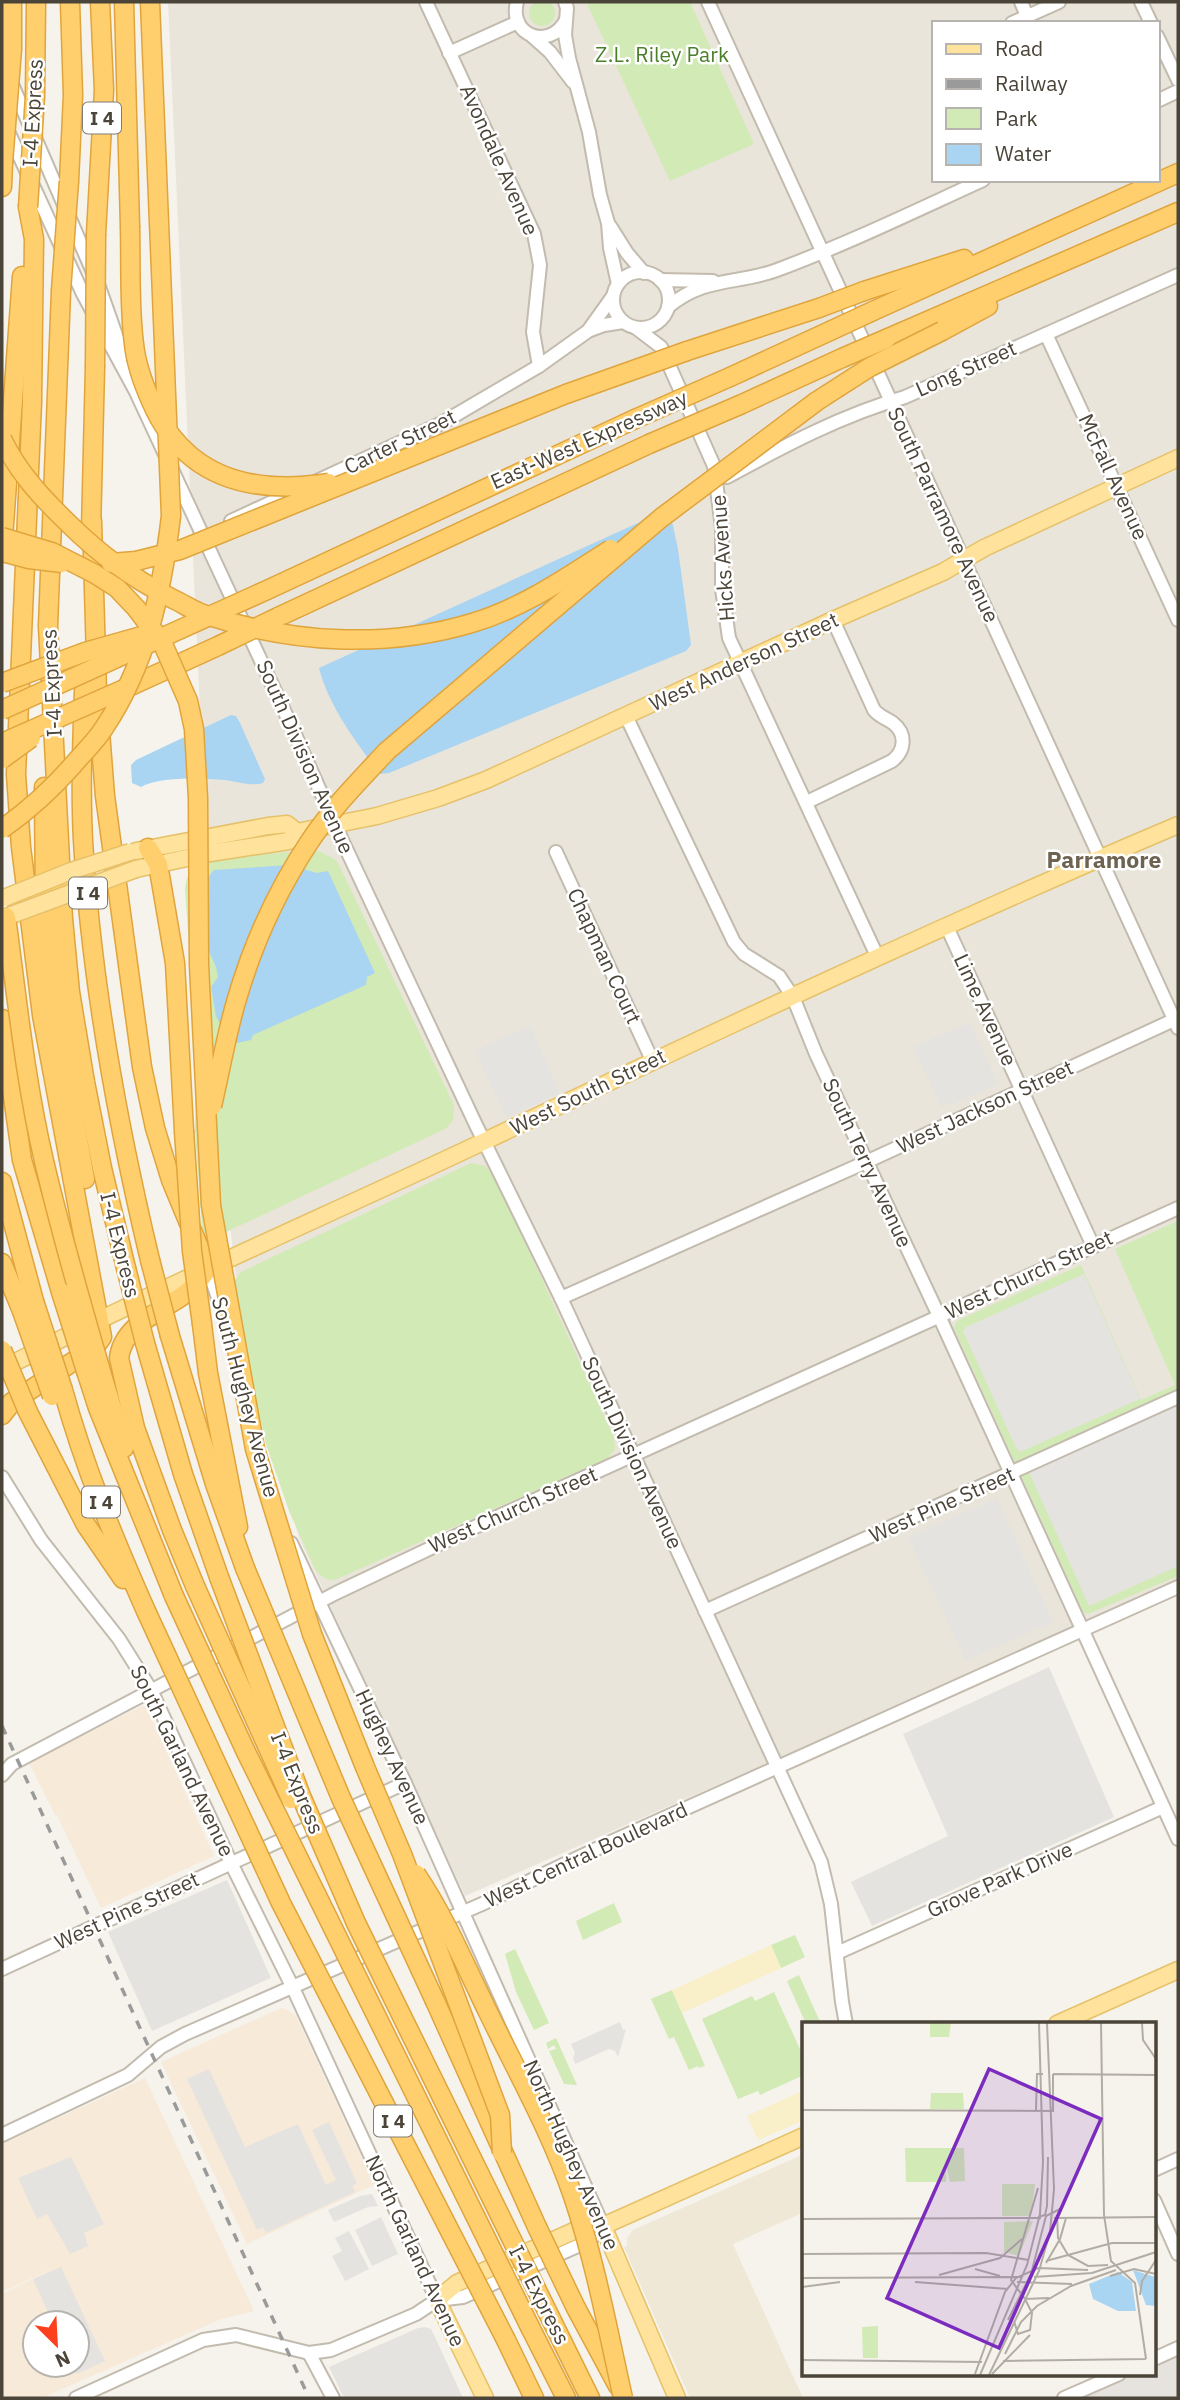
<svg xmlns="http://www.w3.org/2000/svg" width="1180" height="2400" font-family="'IBM Plex Sans',sans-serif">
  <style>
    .residential { fill: #eae5da; fill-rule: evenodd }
    .commercial { fill: #f7ead8; fill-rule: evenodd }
    .industrial { fill: #e6e2dd }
    .education { fill: #efe8d6 }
    .green { fill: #d2eab5 }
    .sand { fill: #f9efc9 }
    .parking { fill: #e5e3e0 }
    .water { fill: #a9d4f2 }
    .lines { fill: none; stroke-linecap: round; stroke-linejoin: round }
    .minor-casing { stroke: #c2bbae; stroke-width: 16 }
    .major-casing { stroke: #e6c16a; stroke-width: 19 }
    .highway-casing { stroke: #e0a43c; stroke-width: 21 }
    .minor { stroke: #fff; stroke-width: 12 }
    .major { stroke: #ffe39c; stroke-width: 16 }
    .highway { stroke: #ffcf6e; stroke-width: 18 }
    .rail { stroke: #9a9a9a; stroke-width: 3.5; stroke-dasharray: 9 9; stroke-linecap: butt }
    .major-bridge-casing { stroke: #e6c16a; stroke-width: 19; stroke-linecap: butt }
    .highway-bridge-casing { stroke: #e0a43c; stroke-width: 21; stroke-linecap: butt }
    .major-bridge { stroke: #ffe39c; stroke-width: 16 }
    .highway-bridge { stroke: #ffcf6e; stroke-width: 18 }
    .labels { text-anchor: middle; stroke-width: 5; stroke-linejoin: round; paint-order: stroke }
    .shield { fill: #fff; stroke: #817c74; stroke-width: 2 }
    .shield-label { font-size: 19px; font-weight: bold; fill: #4b4439 }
    .park-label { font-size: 21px; fill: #4a7f2a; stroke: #fff }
    .street-label { font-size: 21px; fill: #4b4439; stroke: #fff }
    .neighbourhood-label { font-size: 23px; font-weight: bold; fill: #6e6250; stroke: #fff }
    .inset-road { fill: none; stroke: #b2ada4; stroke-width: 2 }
    .view { fill: #7b2cbf; fill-opacity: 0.15; stroke: #7b2cbf; stroke-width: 3.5 }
    .inset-edge { fill: none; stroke: #4b4439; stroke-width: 3.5 }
  </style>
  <rect width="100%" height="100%" fill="#f6f3ec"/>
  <path class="residential" d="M168,2H1178V1582L465,1896L299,1538L243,1337L224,1174L209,910ZM933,23H1157V180H933Z"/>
  <g class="commercial">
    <path d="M142,1706H146L214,1856L101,1908L57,1815H55L29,1763Z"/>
    <path d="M281,2008L288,2010L296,2016L374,2185L247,2244L161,2062Z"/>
    <path d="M145,2078L254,2311L219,2320L42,2398H2V2294L61,2265L2,2292V2144ZM35,2323H77V2365H35Z"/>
  </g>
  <path class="industrial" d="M1178,2348V2398H1064L1119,2374H1154V2359Z"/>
  <path class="education" d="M804,2154V2212L733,2244L803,2398H690L624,2247L627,2246V2238L633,2230Z"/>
  <g class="green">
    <circle cx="542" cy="13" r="13"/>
    <path d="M591,2H690L754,144L670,181L587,4Z"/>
    <path d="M319,851L336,860L341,869L454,1105L453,1120L447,1128L203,1243L195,1131L196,1047L185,889C186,884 186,877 190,873C206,854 292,852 319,851Z"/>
    <path d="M471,1163L485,1166L496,1179L614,1437L615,1449L608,1458L335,1580C326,1580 320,1577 315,1569L289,1511L266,1444L232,1302L234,1281L241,1272Z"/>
    <path d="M1178,1221V1576L1088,1614L1083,1612L1078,1601L954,1328L956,1322L961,1319L1081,1265L1141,1400L1175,1385L1115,1249Z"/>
    <path d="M614,1903L622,1922L583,1940L576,1921Z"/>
    <path d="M795,1935L805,1957L781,1968L771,1945Z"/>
    <path d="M515,1949L549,2023L534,2030L516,1992L505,1954Z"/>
    <path d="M799,1975L821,2024H806L787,1981Z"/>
    <path d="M672,1990L705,2066L699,2068L698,2066L689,2070L674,2037L669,2039L651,1999Z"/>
    <path d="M774,1992L804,2058V2075L760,2095L758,2091L738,2099L702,2019L752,1996L755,2001Z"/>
    <path d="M556,2038L577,2085L564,2084L549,2051L556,2049L554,2045L548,2049L546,2043Z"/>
  </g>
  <g class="sand">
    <path d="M771,1945L781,1968L682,2013L672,1990Z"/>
    <path d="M804,2090V2120L758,2140L747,2116Z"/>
  </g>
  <g class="parking">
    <path d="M970,1022L998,1084L951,1105L949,1103L941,1107L913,1047Z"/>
    <path d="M530,1025L560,1093L506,1118L475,1051Z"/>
    <path d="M1084,1274L1140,1399L1020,1452L1016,1448L963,1331L966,1327Z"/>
    <path d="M1178,1405V1566L1089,1606L1029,1472Z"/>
    <path d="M997,1498L1053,1622L966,1661L908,1537Z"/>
    <path d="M1049,1667L1114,1817L872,1926L851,1882L948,1836L903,1734Z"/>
    <path d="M227,1880L271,1978L152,2031L108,1932Z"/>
    <path d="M620,2022L623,2030L626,2029L618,2057L615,2051L609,2049L575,2064L573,2058L575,2053L571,2044Z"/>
    <path d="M209,2069L245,2147L298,2124L326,2185L336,2180L312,2130L329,2122L357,2183L352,2186L355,2192L266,2233L263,2227L257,2230L187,2079Z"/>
    <path d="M71,2157L104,2224L84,2233L88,2246L70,2254L47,2214L37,2219L18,2178Z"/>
    <path d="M372,2194L378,2206L368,2207L334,2222L328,2210L360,2196Z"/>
    <path d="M381,2217L398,2254L372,2266L355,2230Z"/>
    <path d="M349,2231L369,2269L345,2281L332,2256L342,2251L335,2238Z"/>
    <path d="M61,2267L105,2361L77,2374L73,2365H77V2323H53L33,2279Z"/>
    <path d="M425,2327L431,2329L434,2335L463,2398H344L329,2367L418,2328Z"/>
  </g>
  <g class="water">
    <path d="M662,512L671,517L678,549L691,645L686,651L389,773L380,774C356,742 329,707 319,668Z"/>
    <path d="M231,715L236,716L240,723L265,779L263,783C251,787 237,781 224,780C204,778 159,776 141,787L132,783L131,765L136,760Z"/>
    <path d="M290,865L317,873L328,871L375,973L367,977L366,985L253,1035L251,1040L237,1043L229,1042L216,1016L211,987L218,977L216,967L207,947L205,881L214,870Z"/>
  </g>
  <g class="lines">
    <g class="minor-casing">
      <g id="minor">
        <path d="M426,2L534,234L540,265L533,332L539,366"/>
        <path d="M517,2C508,36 550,51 566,20"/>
        <path d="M565,2L567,8L565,35L569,58L589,132L600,195L608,223L610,248L618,284"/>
        <path d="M708,2L1178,1028"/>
        <path d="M1021,2L1027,16"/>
        <path d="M1141,2L1151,23"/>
        <path d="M1012,23L1059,2"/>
        <path d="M532,36L550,52L573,82"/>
        <path d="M1157,36L1178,80"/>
        <path d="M449,53L518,22"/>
        <path d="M2,61L98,284L123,355"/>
        <path d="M1157,101L1178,91"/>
        <path d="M7,129L83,294L136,392L289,721L342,840L475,1123L561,1298L821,1862L831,1904L842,2002L846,2024"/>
        <path d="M610,226L627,253L644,273"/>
        <circle cx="641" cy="300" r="28"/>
        <path d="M660,280L713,281"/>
        <path d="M668,307C705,276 737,285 777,270C847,244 915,211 983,180"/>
        <path d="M636,328L661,347L714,466L722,528V589L729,638L878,958"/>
        <path d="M588,331L613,296"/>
        <path d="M1046,334L1178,620"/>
        <path d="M727,477C784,446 842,415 905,397L1178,275"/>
        <path d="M317,481L442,423L539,366L588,331L604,325L623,322"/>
        <path d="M231,521L300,489"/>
        <path d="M626,716L734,942L744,954L779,976L793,997L816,1054L939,1316L1178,1839"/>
        <path d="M807,802L892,761C905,751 907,734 893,723C886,718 880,717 874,710L833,620"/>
        <path d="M556,852L652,1060"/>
        <path d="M947,927L1093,1246"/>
        <path d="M208,1269L224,1315"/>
        <path d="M561,1298L866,1162L1178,1018"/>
        <path d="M2,1477L41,1540L119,1639L151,1690L231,1863L293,1988L437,2300"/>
        <path d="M705,1611L1178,1397"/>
        <path d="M2,1775L12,1764L336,1593L475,1527L1178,1208"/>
        <path d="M837,1953L1163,1807"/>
        <path d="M2,1969L405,1783"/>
        <path d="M2,2135L128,2075L161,2047L185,2034L482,1904L613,1841L1178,1587"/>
        <path d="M1154,2170L1178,2159"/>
        <path d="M1154,2200L1178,2254"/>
        <path d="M309,2353L333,2398"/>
        <path d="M1154,2359L1178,2348"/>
        <path d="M76,2398L203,2340L236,2335L309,2353L331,2350L416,2314L437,2300L463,2297L589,2241L603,2226L405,1783L291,1543"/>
        <path d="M1064,2398L1119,2374"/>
      </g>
    </g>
    <g class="major-casing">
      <g id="major">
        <path d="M136,851L268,826L287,824L297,832"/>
        <path d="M136,869L210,853L289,841L297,832L377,816L438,798L486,780L833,620L943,572L984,548L1178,458"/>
        <path d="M2,1369C160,1287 324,1217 485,1141C714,1032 944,924 1178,825"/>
        <path d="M1057,2024L1178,1970"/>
        <path d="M603,2226L677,2398"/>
        <path d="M485,2398L437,2300L457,2283L583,2227L603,2226L804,2136"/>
      </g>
    </g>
    <g class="highway-casing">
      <g id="highway">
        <path d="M12,2V49"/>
        <path d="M124,2L130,226"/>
        <path d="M35,96L36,2"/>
        <path d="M69,181L73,95L70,2"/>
        <path d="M2,187L3,163"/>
        <path d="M96,234L104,90L100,2"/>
        <path d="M61,291L48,626L63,919L70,992L85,1082L102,1168L126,1268"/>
        <path d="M864,291L964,259"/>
        <path d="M873,311L1178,173"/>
        <path d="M942,331L988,306"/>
        <path d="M886,339L1178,212"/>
        <path d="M687,351L819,308"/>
        <path d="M730,377L830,331"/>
        <path d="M742,404L842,358"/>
        <path d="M92,521L97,693L105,796L142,1067L155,1128L171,1180L208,1269C201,1277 194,1288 185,1294C160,1312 123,1325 119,1358L135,1428L172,1530L195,1586"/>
        <path d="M91,531L95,367"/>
        <path d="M2,552L22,276"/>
        <path d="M267,590L635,419"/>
        <path d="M278,617L649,444"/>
        <path d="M85,664C83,723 80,781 83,840C91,982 117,1122 150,1260"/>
        <path d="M124,689L218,646"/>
        <path d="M44,787L45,911L55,1009L85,1179"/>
        <path d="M148,848L158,864L175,963L184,1131"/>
        <path d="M2,1019L22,1160L61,1292"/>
        <path d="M2,1182L34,1301"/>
        <path d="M2,1263L22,1311"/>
        <path d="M202,1324L208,1373L238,1527"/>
        <path d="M170,1336L215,1484L245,1568"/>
        <path d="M145,1343L183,1474L219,1577"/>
        <path d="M100,1368L124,1448"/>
        <path d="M87,1374L98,1408L174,1596"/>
        <path d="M63,1390C84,1466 114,1539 146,1611"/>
        <path d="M28,1412L86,1525L123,1579"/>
        <path d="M2,1415L12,1402L95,1347L102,1337L42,1015L21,847L16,774L32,402L34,239L28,207"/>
        <path d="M435,2001L537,2227"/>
        <path d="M576,2308L618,2386"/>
        <path d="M551,2319L590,2398"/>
        <path d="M531,2329L566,2398"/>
        <path d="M506,2340L534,2398"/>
      </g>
    </g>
    <use href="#minor" class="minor"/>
    <use href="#major" class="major"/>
    <use href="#highway" class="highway"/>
    <path class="rail" d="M2,1726L309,2398"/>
    <g class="major-bridge-casing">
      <g id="major-bridge">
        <path d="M4,898L71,871L130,852"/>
        <path d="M6,917L136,869"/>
      </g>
    </g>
    <g class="highway-bridge-casing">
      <g id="highway-bridge">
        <path d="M3,163L12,49"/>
        <path d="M28,207L35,96"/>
        <path d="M130,226C131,265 129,306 134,344C136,364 143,383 151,401C184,478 251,495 329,483"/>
        <path d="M61,291L69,181"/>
        <path d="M819,308L864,291"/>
        <path d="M830,331L873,311"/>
        <path d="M842,358L886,339"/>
        <path d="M95,367L96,234"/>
        <path d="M635,419L730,377"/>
        <path d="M2,439C18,472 41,497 67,522C100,555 132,578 173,599C184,604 195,612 206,615C292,643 385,649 472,623C523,608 567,577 611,549"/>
        <path d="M649,444L742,404"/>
        <path d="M2,537L52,552L95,574L117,588L136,608L162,642L188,701L194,729L198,798L199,965L211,1205L255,1449L312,1634L365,1767L402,1854L500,2115L502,2153"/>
        <path d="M2,552L29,559L62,563"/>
        <path d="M111,563L136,561L180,550L566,394L687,351"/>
        <path d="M218,646L278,617"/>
        <path d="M2,683L85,652L145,635"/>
        <path d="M2,710L267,590"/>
        <path d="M2,743L124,689"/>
        <path d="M2,759L31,738"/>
        <path d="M2,829C29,810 51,790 73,765C83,753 96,741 104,728C147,664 162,591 171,516L150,2"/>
        <path d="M6,917C17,998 25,1080 44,1161C60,1230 80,1299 100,1368"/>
        <path d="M212,1106C220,1072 226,1036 236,1002C252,946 278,889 310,841C332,808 360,780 387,751L661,518L817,401L870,367L942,331"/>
        <path d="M184,1131L192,1251L202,1324"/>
        <path d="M150,1260L170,1336"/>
        <path d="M126,1268L145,1343"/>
        <path d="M61,1292L87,1374"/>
        <path d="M34,1301L63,1390"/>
        <path d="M22,1311L52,1396"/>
        <path d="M2,1350L28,1412"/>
        <path d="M245,1568L341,1798L435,2001"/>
        <path d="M219,1577L301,1796L356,1923L551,2319"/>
        <path d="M195,1586L291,1799"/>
        <path d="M174,1596L246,1752L531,2329"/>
        <path d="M146,1611L281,1903L506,2340"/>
        <path d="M416,1874C445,1917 465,1965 488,2012C517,2072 551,2132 573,2196C595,2261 608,2331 623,2398"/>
        <path d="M537,2227L576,2308"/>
      </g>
    </g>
    <use href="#major-bridge" class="major-bridge"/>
    <use href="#highway-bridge" class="highway-bridge"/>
  </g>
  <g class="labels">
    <g class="shield">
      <rect x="83" y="102.5" width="38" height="31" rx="5"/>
      <rect x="69" y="877.5" width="38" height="31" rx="5"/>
      <rect x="82" y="1486.5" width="38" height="31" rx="5"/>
      <rect x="374" y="2105.5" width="38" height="31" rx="5"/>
    </g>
    <g class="shield-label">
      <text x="102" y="125">I 4</text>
      <text x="88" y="900">I 4</text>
      <text x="101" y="1509">I 4</text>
      <text x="393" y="2128">I 4</text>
    </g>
    <g class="park-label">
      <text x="662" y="62">Z.L. Riley Park</text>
    </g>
    <g class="street-label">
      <text transform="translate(33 113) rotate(-87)" y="7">I-4 Express</text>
      <text transform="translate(499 160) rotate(66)" y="7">Avondale Avenue</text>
      <text transform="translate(966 369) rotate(-24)" y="7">Long Street</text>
      <text transform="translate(589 440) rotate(-24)" y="7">East-West Expressway</text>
      <text transform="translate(400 442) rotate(-26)" y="7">Carter Street</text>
      <text transform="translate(1113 477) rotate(65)" y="7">McFall Avenue</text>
      <text transform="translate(943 515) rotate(65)" y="7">South Parramore Avenue</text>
      <text transform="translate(723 558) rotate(-94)" y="7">Hicks Avenue</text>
      <text transform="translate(744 662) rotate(-25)" y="7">West Anderson Street</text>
      <text transform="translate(52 683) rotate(-93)" y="7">I-4 Express</text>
      <text transform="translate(305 757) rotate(66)" y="7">South Division Avenue</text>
      <text transform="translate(604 956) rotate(65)" y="7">Chapman Court</text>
      <text transform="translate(985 1010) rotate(65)" y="7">Lime Avenue</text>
      <text transform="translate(588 1092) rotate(-26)" y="7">West South Street</text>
      <text transform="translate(985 1107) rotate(-25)" y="7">West Jackson Street</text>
      <text transform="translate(867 1163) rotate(65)" y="7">South Terry Avenue</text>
      <text transform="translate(120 1245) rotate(76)" y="7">I-4 Express</text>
      <text transform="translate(1029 1275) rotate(-25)" y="7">West Church Street</text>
      <text transform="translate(245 1397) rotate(75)" y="7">South Hughey Avenue</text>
      <text transform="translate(632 1453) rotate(65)" y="7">South Division Avenue</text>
      <text transform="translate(942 1505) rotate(-24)" y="7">West Pine Street</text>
      <text transform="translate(513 1510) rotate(-24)" y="7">West Church Street</text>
      <text transform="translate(392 1757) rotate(65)" y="7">Hughey Avenue</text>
      <text transform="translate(182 1761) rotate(64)" y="7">South Garland Avenue</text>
      <text transform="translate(297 1783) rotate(68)" y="7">I-4 Express</text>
      <text transform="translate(586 1855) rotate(-25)" y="7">West Central Boulevard</text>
      <text transform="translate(1000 1880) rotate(-24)" y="7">Grove Park Drive</text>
      <text transform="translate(127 1911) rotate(-25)" y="7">West Pine Street</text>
      <text transform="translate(571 2155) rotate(66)" y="7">North Hughey Avenue</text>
      <text transform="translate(415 2251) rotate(65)" y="7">North Garland Avenue</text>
      <text transform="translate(539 2295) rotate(63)" y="7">I-4 Express</text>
    </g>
    <g class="neighbourhood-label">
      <text x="1104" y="868">Parramore</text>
    </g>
  </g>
  <g transform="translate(802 2022)">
    <rect width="354" height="354" fill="#f6f3ec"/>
    <path d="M128,1H149L147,15H128ZM161,71L162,87H128L129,71ZM103,126H162L163,159L148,160L144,144V160H104ZM200,162H233L229,194H200ZM231,199L217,234L202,230V200ZM76,304V336H61L60,305Z" fill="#d2eab5"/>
    <path d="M331,248L353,255V284L344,283ZM316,250L330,260L334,289H316L291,277L287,262Z" fill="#a9d4f2"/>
    <path class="inset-road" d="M299,1L302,193L309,239L333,261L344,337M340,1L341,18L354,37M251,52L354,53M0,88L251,89V52M234,88L235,52H241M236,166L209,258L223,277L247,276M255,193L256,216L266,233L286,244L306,243M236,195L243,193L245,184L246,135M252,196L354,195M0,197L239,196M0,232L184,231L227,238M244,239L310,221H354M244,241L258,217L264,196M173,247L198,254M137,253L198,236L220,217M308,254L332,247L354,252M232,255L290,251L354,230M0,256L220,255M113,260L206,267M215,260L270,262M0,265L38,260M338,273L340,259L354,238M206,298L229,252L244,194L260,186M212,299L216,312L228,308L230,291L222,275M203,332L219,300L235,284L269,264L314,248M0,338L180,340M201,339L344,337M173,352L203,270L214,256L236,246L286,248M190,352L228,313M178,353L225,243L238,192L241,140L237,1M187,353L237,249L248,210L252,167L245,1"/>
    <path class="view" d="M187,47L299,97L197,326L85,276Z"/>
    <rect width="354" height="354" class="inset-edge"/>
  </g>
  <rect width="1180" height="2400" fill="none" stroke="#4b4439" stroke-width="7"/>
  <rect x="932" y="21" width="228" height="161" fill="#ffffff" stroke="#b7b4b0" stroke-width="2"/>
  <rect x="946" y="44" width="35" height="10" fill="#ffe39c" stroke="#b7b4b0" stroke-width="2"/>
  <text x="995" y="56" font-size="21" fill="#4b4439">Road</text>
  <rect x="946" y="79" width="35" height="10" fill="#9a9a9a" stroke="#b7b4b0" stroke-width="2"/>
  <text x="995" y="91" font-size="21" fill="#4b4439">Railway</text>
  <rect x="946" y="108" width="35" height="21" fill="#d2eab5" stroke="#b7b4b0" stroke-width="2"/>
  <text x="995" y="126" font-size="21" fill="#4b4439">Park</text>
  <rect x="946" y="144" width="35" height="21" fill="#a9d4f2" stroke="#b7b4b0" stroke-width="2"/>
  <text x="995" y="161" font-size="21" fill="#4b4439">Water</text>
  <g transform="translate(56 2344) rotate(156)"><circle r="33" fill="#ffffff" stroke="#b7b4b0" stroke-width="2"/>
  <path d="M0-5L12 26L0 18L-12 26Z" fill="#fc3f1d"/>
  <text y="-10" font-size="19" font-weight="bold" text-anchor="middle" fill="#4b4439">N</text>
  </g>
</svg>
